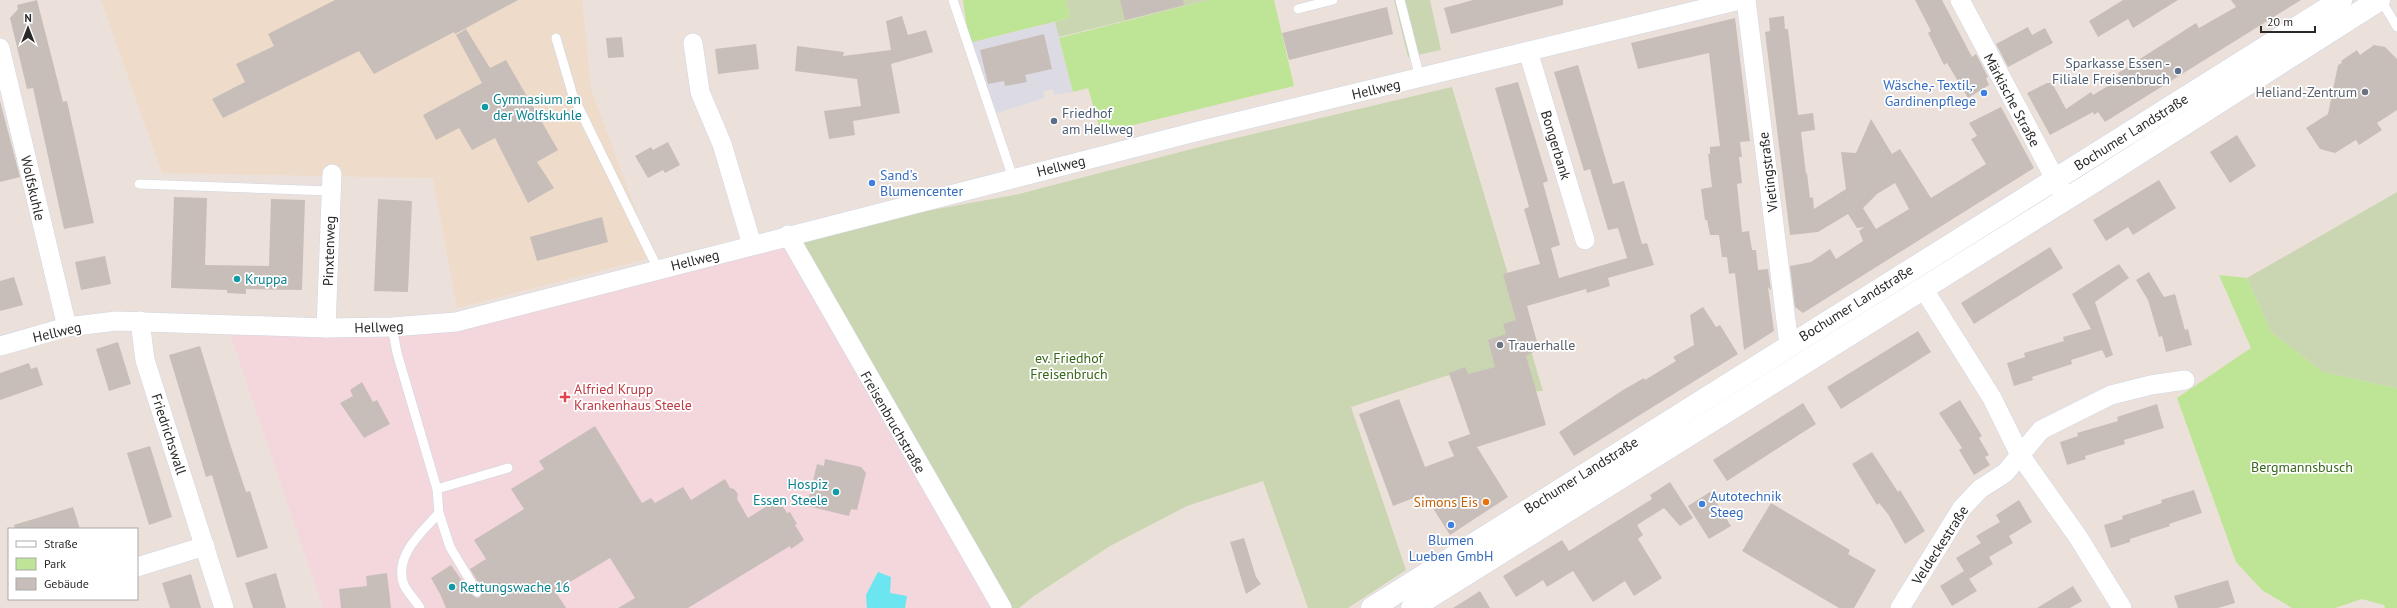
<svg xmlns="http://www.w3.org/2000/svg" width="2397" height="608" font-family="'PT Sans',sans-serif">
  <style>
    .industrial { fill: #dcdbe4 }
    .education { fill: #eedbc9 }
    .medical { fill: #f3d7dd }
    .green { fill: #bee495 }
    .cemetery { fill: #cad6b1 }
    .water { fill: #6be5f0 }
    .building { fill: #c7beba; fill-rule: evenodd }
    .lines { fill: none; stroke-linecap: round; stroke-linejoin: round }
    .lane-casing { stroke: #cfd6e2; stroke-width: 10 }
    .street-casing { stroke: #cfd6e2; stroke-width: 20 }
    .secondary-casing { stroke: #cfd6e2; stroke-width: 23 }
    .lane { stroke: #fff; stroke-width: 9 }
    .street { stroke: #fff; stroke-width: 19 }
    .secondary { stroke: #fff; stroke-width: 22 }
    .service-dot { fill: #5c6f8a; stroke: #fff; stroke-width: 1.5 }
    .worship-dot { fill: #6b7280; stroke: #fff; stroke-width: 1.5 }
    .shop-dot { fill: #3f7fe0; stroke: #fff; stroke-width: 1.5 }
    .culture-dot { fill: #0f9aa8; stroke: #fff; stroke-width: 1.5 }
    .health-dot { fill: #e0444e; stroke: #fff; stroke-width: 1.5 }
    .food-dot { fill: #e8710a; stroke: #fff; stroke-width: 1.5 }
    .labels { text-anchor: middle; stroke-width: 3.5; stroke-linejoin: round; paint-order: stroke }
    .service-label { font-size: 14px; fill: #4e5e75; stroke: #fff; text-anchor: end }
    .shop-label { font-size: 14px; fill: #366cbe; stroke: #fff; text-anchor: start }
    .street-label { font-size: 14px; fill: #292929; stroke: #fff }
    .worship-label { font-size: 14px; fill: #5b616d; stroke: #fff; text-anchor: end }
    .culture-label { font-size: 14px; fill: #0d838f; stroke: #fff; text-anchor: start }
    .park-label { font-size: 14px; fill: #376618; stroke: #fff }
    .health-label { font-size: 14px; fill: #be3a42; stroke: #fff; text-anchor: start }
    .food-label { font-size: 14px; fill: #c56008; stroke: #fff; text-anchor: end }
  </style>
  <rect width="100%" height="100%" fill="#ece1da"/>
  <path class="industrial" d="M1055,22L1073,92L1055,95L1052,89L1043,92L1045,98L994,114L969,43Z"/>
  <path class="education" d="M101,0H582L591,89L653,257L457,308L433,178L162,173Z"/>
  <path class="medical" d="M786,236L1001,608H323L227,325L393,328Z"/>
  <g class="green">
    <path d="M963,0H1066L1070,18L969,43Z"/>
    <path d="M1209,0H1274L1294,86L1101,133L1088,88L1073,92L1059,38Z"/>
    <path d="M2219,275L2247,278L2271,332L2323,372L2397,388V608H2385L2384,605L2362,599L2335,608H2292L2262,590L2236,562L2177,398L2251,348Z"/>
  </g>
  <g class="cemetery">
    <path d="M1066,0H1209L1059,37L1055,22L1070,18Z"/>
    <path d="M1394,0H1430L1441,50L1408,57Z"/>
    <path d="M1452,87L1543,391L1459,397L1449,375L1351,407L1406,570L1348,608H1308L1263,481L1187,506L1110,546L1034,596L1019,608H1002L790,236L1019,194L1211,144Z"/>
    <path d="M2397,192V388L2323,372L2271,332L2247,278Z"/>
  </g>
  <path class="water" d="M878,572L891,577L890,593L907,596L905,608H867L866,595Z"/>
  <g class="building">
    <path d="M37,0L63,102L67,101L94,223L64,229L33,88L27,89L10,18L18,9L17,5Z"/>
    <path d="M335,0H518L455,34L454,32L374,74L359,51L223,118L212,99L245,82L236,64L274,46L268,34Z"/>
    <path d="M1120,0H1183L1184,5L1125,20Z"/>
    <path d="M1473,0H1563V5L1451,34L1444,8Z"/>
    <path d="M1915,0H1942L1972,57L1976,54L1988,77L1986,78L1989,85L1968,98L1947,63L1944,65L1928,33L1931,31Z"/>
    <path d="M2123,0H2178L2133,28L2128,19L2098,37L2089,21Z"/>
    <path d="M2231,0H2301L2105,122L2098,112L2094,115L2093,112L2050,135L2027,93L2047,83H2052L2066,109L2091,92L2093,95L2121,78L2118,73L2196,23L2199,28L2236,7Z"/>
    <path d="M1387,7L1393,34L1289,60L1282,33Z"/>
    <path d="M902,16L908,35L926,30L933,52L891,64L900,113L853,121L855,135L829,139L824,111L861,106L857,79L795,71L797,46L844,52L843,56L891,50L886,21Z"/>
    <path d="M1784,16L1785,29H1788L1798,115L1813,113L1815,130L1801,132L1806,174L1807,173L1810,198L1813,197L1814,209L1846,189L1841,152L1856,153L1871,119L1892,154L1900,149L1931,198L1986,164L1971,139L1977,136L1969,123L2001,107L2034,168L1803,313L1795,307L1790,266L1811,262L1830,249L1836,259L1863,241L1859,231L1864,227L1857,228L1848,214L1818,232L1790,235L1765,32L1770,31L1769,18ZM1895,183L1909,209L1876,229L1863,208L1877,194Z"/>
    <path d="M1735,18L1750,141L1740,142L1742,157H1739L1742,183L1737,184L1742,232L1749,231L1752,250H1756L1758,270L1768,269L1771,290L1768,287L1774,331L1744,350L1735,273L1729,274L1727,257H1722L1719,235H1710L1707,220H1705L1701,189L1712,187L1708,154H1710V147L1720,146L1709,53L1638,69L1631,43Z"/>
    <path d="M2028,27L2032,35L2045,28L2053,43L2008,67L1996,44Z"/>
    <path d="M466,29L490,68L506,60L558,150L537,162L554,188L528,203L495,138L472,150L459,128L436,140L423,115L482,83L456,35Z"/>
    <path d="M1044,34L1052,69L1025,75L1027,82L1005,86L1004,81L988,84L980,50Z"/>
    <path d="M622,37L624,57L608,58L606,38Z"/>
    <path d="M756,44L759,69L718,74L715,49Z"/>
    <path d="M2374,45L2385,47L2397,59V110L2377,123L2382,130L2359,145L2356,140L2335,153L2320,149L2306,128L2328,114L2338,65L2342,63L2341,61L2357,50L2360,55Z"/>
    <path d="M1578,65L1613,184L1624,181L1642,244L1647,243L1654,265L1608,278L1610,286L1587,293L1586,289L1527,306L1539,349L1526,356L1546,425L1477,447L1508,497L1450,535L1424,494L1393,506L1359,414L1399,399L1425,467L1454,456L1448,442L1470,434L1449,373L1465,367L1468,374L1495,367L1488,340L1506,334L1503,324L1516,320L1503,274L1540,264L1524,209L1529,207L1495,88L1518,82L1548,181L1543,183L1560,245L1551,248L1559,278L1627,258L1618,228L1608,230L1590,169L1584,171L1554,72Z"/>
    <path d="M0,101L20,177L0,182Z"/>
    <path d="M2237,135L2256,166L2230,183L2210,152Z"/>
    <path d="M668,142L680,165L665,173L663,170L648,178L635,156L651,147L653,150Z"/>
    <path d="M2159,180L2176,208L2133,235L2128,227L2106,241L2093,220Z"/>
    <path d="M174,197L207,198L205,265L269,266L271,199L305,200L302,290L246,289V294L227,293V290L171,288Z"/>
    <path d="M378,199L412,201L408,292L374,291Z"/>
    <path d="M602,217L608,242L537,261L530,237Z"/>
    <path d="M2050,247L2063,268L1974,324L1961,303Z"/>
    <path d="M105,256L111,284L81,290L75,262Z"/>
    <path d="M2119,264L2129,278L2095,302L2113,355L2106,358L2102,350L2071,360L2072,364L2032,377L2033,380L2014,386L2007,363L2025,357L2024,353L2064,341L2063,337L2091,329L2072,294Z"/>
    <path d="M2149,272L2164,297L2175,294L2185,330L2188,329L2192,345L2166,352L2162,336L2159,337L2148,300L2136,280Z"/>
    <path d="M14,277L23,305L0,311V281Z"/>
    <path d="M1703,307L1716,327L1720,325L1738,354L1574,456L1559,432L1623,390L1644,378L1645,380L1676,361L1673,357L1694,345L1690,315Z"/>
    <path d="M1918,331L1931,352L1841,409L1827,387Z"/>
    <path d="M118,342L131,384L109,391L96,349Z"/>
    <path d="M200,346L230,444L246,492L250,491L268,548L237,558L212,475L206,477L169,355Z"/>
    <path d="M29,363L31,369L37,367L43,385L0,400V373Z"/>
    <path d="M362,382L373,402L377,400L390,424L364,438L340,403L353,396L350,390Z"/>
    <path d="M1960,400L1982,436L1979,438L1989,455L1985,457L1990,465L1974,475L1959,450L1962,448L1939,413Z"/>
    <path d="M1803,403L1816,424L1727,481L1713,460Z"/>
    <path d="M2157,404L2164,428L2124,440L2125,444L2085,456L2086,459L2067,465L2060,442L2078,436L2077,433L2118,421L2117,417Z"/>
    <path d="M595,426L642,503L651,498L655,503L683,487L691,500L725,479L730,488L734,489L738,494L737,499L748,518L778,499L787,513L790,512L797,524L795,525L804,540L791,549L790,546L688,608H618L635,598L610,558L555,591L566,608H446L440,594L431,578L451,565L472,595L477,598L480,597L482,589L470,569L486,559L474,540L524,509L511,489L544,469L539,461Z"/>
    <path d="M150,446L172,517L149,525L127,453Z"/>
    <path d="M1872,452L1898,492L1900,490L1925,531L1905,544L1888,514L1879,503L1877,505L1852,464Z"/>
    <path d="M825,459L861,467L866,473L857,510L851,509L849,516L807,506L817,464L824,466Z"/>
    <path d="M1670,482L1693,518L1680,526L1664,508L1637,525L1643,535L1638,539L1662,578L1634,596L1625,581L1593,602L1573,571L1547,587L1543,580L1516,597L1503,576L1562,540L1569,551L1652,499L1650,495Z"/>
    <path d="M2194,490L2202,513L2169,524L2170,526L2130,539V542L2111,548L2104,525L2123,519L2122,516L2162,503L2161,500Z"/>
    <path d="M1710,492L1731,526L1709,539L1688,506Z"/>
    <path d="M2019,500L2032,522L2009,536L2013,543L1989,557L1993,564L1969,579L1956,558L1981,543L1976,536L2000,522L1996,515Z"/>
    <path d="M1771,503L1850,550L1848,554L1876,570L1854,608H1839L1742,551Z"/>
    <path d="M73,507L80,529H15L14,525Z"/>
    <path d="M1244,538L1256,577L1261,584L1246,594L1230,542Z"/>
    <path d="M1964,571L1977,591L1952,606L1940,586Z"/>
    <path d="M276,573L286,608H253L245,583Z"/>
    <path d="M387,573L391,608H341L339,589L367,586L366,576Z"/>
    <path d="M191,574L201,608H170L162,583Z"/>
    <path d="M2228,580L2235,603L2218,608H2178L2174,596Z"/>
    <path d="M2073,586L2082,601L2070,608H2037Z"/>
    <path d="M1480,591L1490,608H1453Z"/>
  </g>
  <g class="lines">
    <g class="lane-casing">
      <g id="lane">
        <path d="M953,0L1013,178"/>
        <path d="M1400,0L1420,78"/>
        <path d="M2381,0L2397,27"/>
        <path d="M1298,9L1333,0"/>
        <path d="M556,38L573,96L658,269"/>
        <path d="M139,184L331,191"/>
        <path d="M392,327L397,353L437,489L439,513L450,547L477,592"/>
        <path d="M437,489L508,468"/>
        <path d="M420,608C416,601 408,593 404,585C393,556 422,532 439,513"/>
      </g>
    </g>
    <g class="street-casing">
      <g id="street">
        <path d="M1746,0L1789,345"/>
        <path d="M1960,0L2062,192"/>
        <path d="M693,43L700,92L722,144L752,245"/>
        <path d="M0,48L67,327"/>
        <path d="M1528,51L1585,240"/>
        <path d="M788,235L1002,608"/>
        <path d="M1923,288L1992,398L2020,455L2078,537L2122,608"/>
        <path d="M140,321L145,360L224,608"/>
        <path d="M326,328L332,174"/>
        <path d="M0,346L67,327L116,321L326,328L392,327L456,322L1199,131L1740,0"/>
        <path d="M137,567L205,546"/>
        <path d="M1900,608L1962,508L1980,489L2005,473L2041,430L2111,395L2151,385L2185,380"/>
      </g>
    </g>
    <g class="secondary-casing">
      <g id="secondary">
        <path d="M1372,608L2341,0"/>
        <path d="M1412,608L2103,176L2379,0"/>
      </g>
    </g>
    <use href="#lane" class="lane"/>
    <use href="#street" class="street"/>
    <use href="#secondary" class="secondary"/>
  </g>
  <g class="service-dot">
    <circle cx="2178" cy="71" r="4"/>
    <circle cx="1054" cy="121" r="4"/>
  </g>
  <g class="worship-dot">
    <circle cx="2365" cy="92" r="4"/>
    <circle cx="1500" cy="345" r="4"/>
  </g>
  <g class="shop-dot">
    <circle cx="1984" cy="93" r="4"/>
    <circle cx="872" cy="183" r="4"/>
    <circle cx="1702" cy="504" r="4"/>
    <circle cx="1451" cy="525" r="4"/>
  </g>
  <g class="culture-dot">
    <circle cx="485" cy="107" r="4"/>
    <circle cx="237" cy="279" r="4"/>
    <circle cx="836" cy="492" r="4"/>
    <circle cx="452" cy="587" r="4"/>
  </g>
  <path class="health-dot" d="M563 391h4v4h4v4h-4v4h-4v-4h-4v-4h4z"/>
  <circle class="food-dot" cx="1486" cy="502" r="4"/>
  <g class="labels">
    <g class="service-label">
      <text x="2170" y="68">Sparkasse Essen -<tspan x="2170" dy="16">Filiale Freisenbruch</tspan></text>
      <text x="1062" y="118" text-anchor="start">Friedhof<tspan x="1062" dy="16">am Hellweg</tspan></text>
    </g>
    <g class="shop-label">
      <text x="1976" y="90" text-anchor="end">Wäsche,- Textil,-<tspan x="1976" dy="16">Gardinenpflege</tspan></text>
      <text x="880" y="180">Sand's<tspan x="880" dy="16">Blumencenter</tspan></text>
      <text x="1710" y="501">Autotechnik<tspan x="1710" dy="16">Steeg</tspan></text>
      <text x="1451" y="545" text-anchor="middle">Blumen<tspan x="1451" dy="16">Lueben GmbH</tspan></text>
    </g>
    <g class="street-label">
      <text transform="translate(1376 89) rotate(-13)" y="5">Hellweg</text>
      <text transform="translate(2012 100) rotate(62)" y="5">Märkische Straße</text>
      <text transform="translate(2131 132) rotate(-32)" y="5">Bochumer Landstraße</text>
      <text transform="translate(1556 145) rotate(73)" y="5">Bongerbank</text>
      <text transform="translate(1061 166) rotate(-14)" y="5">Hellweg</text>
      <text transform="translate(1768 172) rotate(-97)" y="5">Vietingstraße</text>
      <text transform="translate(33 188) rotate(77)" y="5">Wolfskuhle</text>
      <text transform="translate(329 251) rotate(-88)" y="5">Pinxtenweg</text>
      <text transform="translate(695 260) rotate(-14)" y="5">Hellweg</text>
      <text transform="translate(1856 303) rotate(-32)" y="5">Bochumer Landstraße</text>
      <text transform="translate(379 327) rotate(-2)" y="5">Hellweg</text>
      <text transform="translate(57 332) rotate(-13)" y="5">Hellweg</text>
      <text transform="translate(893 422) rotate(60)" y="5">Freisenbruchstraße</text>
      <text transform="translate(169 434) rotate(72)" y="5">Friedrichswall</text>
      <text transform="translate(1581 475) rotate(-32)" y="5">Bochumer Landstraße</text>
      <text transform="translate(1940 545) rotate(-57)" y="5">Veldeckestraße</text>
    </g>
    <g class="worship-label">
      <text x="2357" y="97">Heliand-Zentrum</text>
      <text x="1508" y="350" text-anchor="start">Trauerhalle</text>
    </g>
    <g class="culture-label">
      <text x="493" y="104">Gymnasium an<tspan x="493" dy="16">der Wolfskuhle</tspan></text>
      <text x="245" y="284">Kruppa</text>
      <text x="828" y="489" text-anchor="end">Hospiz<tspan x="828" dy="16">Essen Steele</tspan></text>
      <text x="460" y="592">Rettungswache 16</text>
    </g>
    <g class="park-label">
      <text x="1069" y="363">ev. Friedhof<tspan x="1069" dy="16">Freisenbruch</tspan></text>
      <text x="2302" y="472">Bergmannsbusch</text>
    </g>
    <g class="health-label">
      <text x="574" y="394">Alfried Krupp<tspan x="574" dy="16">Krankenhaus Steele</tspan></text>
    </g>
    <g class="food-label">
      <text x="1478" y="507">Simons Eis</text>
    </g>
  </g>
  <rect x="8" y="528" width="130" height="72" fill="#ffffff" stroke="#a9a9a9"/>
  <rect x="16" y="541" width="20" height="6" fill="#ffffff" stroke="#a9a9a9"/>
  <text x="44" y="548" font-size="12" fill="#292929">Straße</text>
  <rect x="16" y="558" width="20" height="12" fill="#bee495" stroke="#a9a9a9"/>
  <text x="44" y="568" font-size="12" fill="#292929">Park</text>
  <rect x="16" y="578" width="20" height="12" fill="#c7beba" stroke="#a9a9a9"/>
  <text x="44" y="588" font-size="12" fill="#292929">Gebäude</text>
  <g transform="translate(28 28)" stroke="#ffffff" stroke-width="3" paint-order="stroke">
  <path d="M0-3L7 15L0 10L-7 15Z" fill="#292929"/>
  <text y="-6" font-size="11" font-weight="bold" text-anchor="middle" fill="#292929">N</text>
  </g>
  <path d="M2261 26v6h54v-6" fill="none" stroke="#292929" stroke-width="2"/>
  <text x="2267" y="26" font-size="12" fill="#292929" stroke="#ffffff" stroke-width="3" paint-order="stroke">20 m</text>
</svg>
